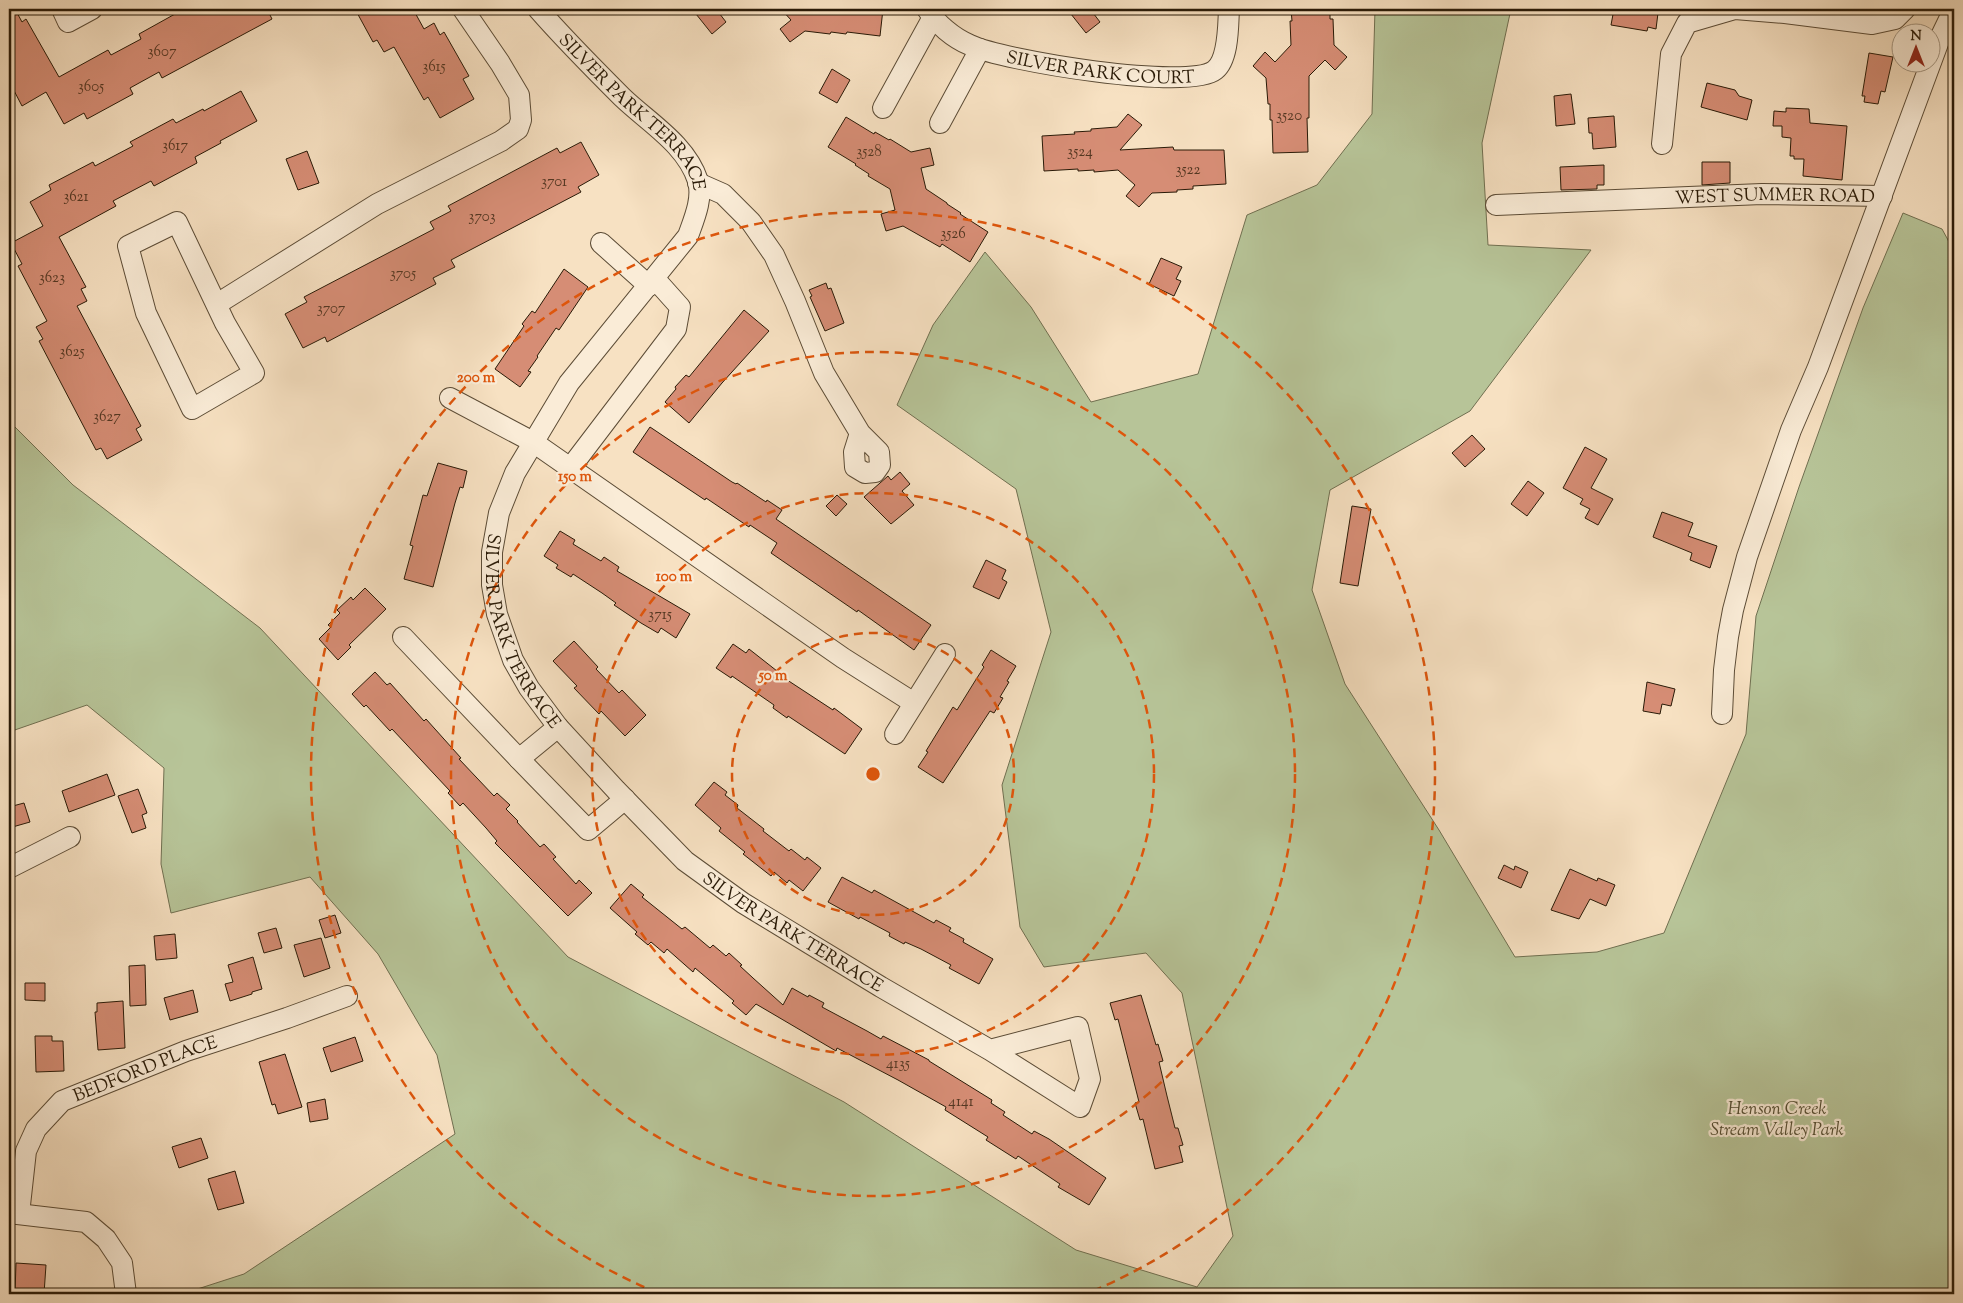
<svg xmlns="http://www.w3.org/2000/svg" width="1963" height="1303" font-family="'Sorts Mill Goudy',serif">
  <style>
    .green { fill: #b7c498; stroke: #706f50 }
    .building { fill: #d68d75; stroke: #291a07 }
    .lines { fill: none; stroke-linecap: round; stroke-linejoin: round }
    .minor-casing { stroke: #5c4c36; stroke-width: 22 }
    .minor { stroke: #faecd7; stroke-width: 20 }
    .ring { fill: none; stroke: #de560c; stroke-width: 2.5; stroke-dasharray: 9 6 }
    .labels { text-anchor: middle; stroke-width: 4.5; stroke-linejoin: round; paint-order: stroke }
    .number-label { font-size: 15px; fill: #543722 }
    .street-label { font-size: 18px; fill: #291a07; stroke: #faecd7 }
    .park-label { font-size: 18px; font-style: italic; fill: #544d32; stroke: #faecd7 }
    .centre { fill: #de560c; stroke: #faecd7; stroke-width: 2.5 }
    .ring-label { font-size: 15px; text-anchor: middle; font-weight: bold; fill: #de560c; stroke: #faecd7; stroke-width: 4.5; stroke-linejoin: round; paint-order: stroke }
  </style>
  <rect width="100%" height="100%" fill="#f7e1c2"/>
  <filter id="stains"><feTurbulence type="fractalNoise" baseFrequency=".004" numOctaves="4"/><feColorMatrix values="0 0 0 0 .2 0 0 0 0 .09 0 0 0 0 .02 0 0 0 .5 -.17"/></filter>
  <radialGradient id="worn" r=".72"><stop offset=".6" stop-color="#630" stop-opacity="0"/><stop offset="1" stop-color="#630" stop-opacity=".3"/></radialGradient>
  <path class="green" d="M1375,9H1511L1482,143L1488,245L1591,250L1470,411L1330,490L1312,590L1345,684L1439,830L1515,957L1597,952L1664,933L1746,734L1756,616L1799,487L1863,308L1903,213L1942,229L1954,251V1294H182L244,1274L455,1134L437,1055L378,954L310,877L171,913L161,864L164,768L87,705L9,732V421L73,485L260,628L568,957L844,1102L1076,1250L1197,1287L1233,1236L1182,993L1146,953L1044,967L1020,927L1002,785L1051,632L1016,489L897,405L933,325L985,252L1031,307L1091,402L1198,374L1247,215L1317,185L1372,114Z"/>
  <g class="building">
    <path d="M9,9H15L22,22L26,19L59,77L108,50L111,55L141,39L139,34L184,9L186,14L196,9H267L272,19L162,78L159,72L130,88L133,94L87,119L84,113L64,124L46,92L22,106L9,81Z"/>
    <path d="M355,9H413L424,29L434,23L440,35L444,32L469,76L463,79L474,99L440,118L428,97L424,100L394,47L384,52L377,40L373,42Z"/>
    <path d="M692,9H716L726,22L712,34Z"/>
    <path d="M781,9H883L880,36L847,32L846,34L831,32L830,34L805,31L790,42L780,29L791,20Z"/>
    <path d="M1067,9H1090L1100,22L1086,33Z"/>
    <path d="M1291,9H1330V19H1333L1334,45L1347,57L1335,70L1325,60L1309,76V118H1307L1308,152L1273,153L1272,120H1270V104H1268L1266,78L1253,66L1265,52L1275,62L1291,45L1290,21H1292Z"/>
    <path d="M1614,9H1651V12L1658,13L1656,29L1648,27L1647,31L1611,25Z"/>
    <path d="M1869,53L1893,57L1885,92L1881,91L1878,104L1864,102L1865,96H1862Z"/>
    <path d="M832,69L850,80L837,103L819,93Z"/>
    <path d="M1707,83L1735,90L1739,96L1752,100L1747,120L1701,107Z"/>
    <path d="M241,91L257,121L220,141L221,143L195,157L197,163L154,186L151,181L113,201L116,206L59,237L86,287L81,289L87,301L77,306L141,426L136,429L142,440L107,459L101,448L96,450L39,341L43,339L36,327L47,321L18,266L22,264L11,243L43,226L30,202L51,190L49,185L93,162L95,166L133,146L130,142L173,119L176,123L203,109L204,111Z"/>
    <path d="M1571,94L1575,124L1556,126L1554,96Z"/>
    <path d="M1786,108L1809,109L1810,123L1847,126L1842,180L1803,176L1804,159H1794V156H1790L1791,138L1782,137V126H1773L1774,111L1786,112Z"/>
    <path d="M1128,114L1142,125L1120,150L1173,147L1174,150H1224L1226,184L1193,186V189L1177,190V192L1152,193L1139,207L1126,196L1135,185L1118,170L1094,172V170L1078,171V169L1044,171L1042,136L1075,134L1074,132L1091,131V129L1117,127Z"/>
    <path d="M1614,116L1616,147L1593,149L1592,133H1589L1588,118Z"/>
    <path d="M846,117L874,134L875,132L889,140L890,139L911,152L930,148L934,165L921,168L926,189L947,203V204L961,213L960,214L988,232L970,262L942,244L940,247L903,226L886,231L881,214L895,210L890,189L868,176L869,174L855,165L856,164L828,147Z"/>
    <path d="M581,142L599,175L578,187L581,192L451,260L455,267L433,278L436,284L327,342L325,337L303,348L285,314L307,302L304,297L434,229L430,222L451,211L448,206L557,148L560,153Z"/>
    <path d="M307,151L319,183L298,190L286,159Z"/>
    <path d="M1702,162H1730V183L1702,185Z"/>
    <path d="M1604,165V185H1597V189L1561,190L1560,167Z"/>
    <path d="M1161,258L1182,267L1176,279L1181,281L1174,296L1149,284Z"/>
    <path d="M564,269L588,287L559,330L556,328L537,356L538,357L528,371L531,372L520,387L495,369L524,326L522,324L532,311L535,313Z"/>
    <path d="M826,283L828,289L831,288L844,323L825,331L810,297L812,296L809,290Z"/>
    <path d="M744,310L769,331L722,383L689,423L665,402L676,389L675,387L686,375L689,377Z"/>
    <path d="M650,427L732,482L736,484L737,483L766,502L767,500L782,510L776,519L931,625L914,650L858,610L857,612L771,553L777,543L750,525L749,527L706,498L705,500L633,452Z"/>
    <path d="M1472,435L1485,449L1465,467L1452,453Z"/>
    <path d="M1585,447L1607,459L1591,488L1613,499L1598,525L1585,518L1590,509L1580,504L1583,499L1563,488Z"/>
    <path d="M438,463L467,471L463,488L460,487L455,503L433,587L404,579L413,546L410,545L423,495L427,496Z"/>
    <path d="M900,472L910,484L902,491L914,505L891,524L864,497L888,476L891,480Z"/>
    <path d="M1528,481L1544,493L1527,516L1511,504Z"/>
    <path d="M837,495L847,504L836,516L826,506Z"/>
    <path d="M1352,506L1371,509L1358,586L1340,583Z"/>
    <path d="M1662,512L1693,523L1688,536L1717,546L1710,568L1690,560L1692,553L1653,537Z"/>
    <path d="M560,531L575,540L573,544L601,561L604,557L619,567L617,571L690,614L676,638L661,628L658,633L641,623L614,605L616,603L602,593L573,574L571,577L556,568L558,565L544,556Z"/>
    <path d="M986,560L1006,570L1002,579L1007,582L999,599L973,587Z"/>
    <path d="M365,588L386,609L349,645L351,647L338,660L319,639L331,627L328,625L340,613L337,610L351,597L353,600Z"/>
    <path d="M574,641L598,667L596,669L619,693L622,690L646,715L625,736L601,711L599,714L574,688L577,686L553,661Z"/>
    <path d="M733,644L746,653L749,649L777,671L775,672L833,710L834,708L862,729L845,754L788,716L787,718L773,708L774,705L732,676L731,678L716,668Z"/>
    <path d="M991,650L1016,666L1007,681L1009,682L1000,697L1003,698L994,713L990,711L943,783L918,767L928,752L926,751L953,707L957,710L975,681L984,667L982,665Z"/>
    <path d="M375,672L387,685L390,683L424,721L426,719L461,758L459,759L494,796L497,793L510,805L506,809L518,821L517,822L540,847L544,844L556,857L553,859L576,884L579,880L592,893L568,916L495,843L497,841L486,828L463,803L460,806L448,793L450,791L392,729L390,731L366,705L364,707L352,694Z"/>
    <path d="M1647,682L1675,689L1671,706L1662,704L1660,714L1643,711Z"/>
    <path d="M107,774L115,795L69,812L62,791Z"/>
    <path d="M714,782L727,792L725,795L738,805L737,808L764,829L763,831L789,851L791,849L805,860L807,857L821,868L803,891L789,880L787,883L774,872L771,876L743,854L745,852L719,831L721,828L695,805Z"/>
    <path d="M138,789L147,813L142,815L146,828L132,833L118,796Z"/>
    <path d="M24,803L30,822L9,828V807Z"/>
    <path d="M1504,865L1514,870L1515,866L1528,872L1521,888L1498,878Z"/>
    <path d="M1570,869L1597,881L1598,878L1615,885L1606,906L1590,899L1579,919L1551,910Z"/>
    <path d="M842,877L872,893L874,890L934,923L936,920L951,928L949,931L964,939L963,942L993,959L979,984L949,968L951,965L921,949L905,942L904,944L889,936L890,933L860,917L859,919L828,902Z"/>
    <path d="M631,884L644,895L642,897L682,929L685,927L710,948L713,945L726,956L729,953L742,965L740,966L753,978L783,1005L792,988L808,997L809,995L824,1003L822,1007L867,1031L881,1039L883,1036L929,1060V1061L992,1100L991,1103L1005,1112L1003,1115L1032,1134L1034,1131L1049,1139L1106,1178L1089,1205L1058,1187L1060,1184L1018,1156L1016,1159L986,1140L988,1137L945,1110L946,1107L898,1080L837,1048L836,1051L756,1004L746,1015L732,1003L734,1001L695,968L693,972L667,949L664,953L651,942L648,945L635,934L637,932L610,908Z"/>
    <path d="M335,915L341,933L325,938L319,920Z"/>
    <path d="M276,928L282,948L264,953L258,933Z"/>
    <path d="M175,934L177,958L156,960L154,936Z"/>
    <path d="M321,938L330,968L304,977L294,945Z"/>
    <path d="M253,957L262,989L252,992V994L230,1001L225,984L233,982L228,965Z"/>
    <path d="M145,965L146,1005L130,1006L129,966Z"/>
    <path d="M25,983H45V1001L25,1000Z"/>
    <path d="M193,990L198,1012L170,1020L164,998Z"/>
    <path d="M1141,995L1156,1045L1158,1044L1163,1061L1159,1062L1167,1096L1175,1128H1178L1183,1145L1179,1146L1183,1162L1155,1169L1143,1119L1140,1120L1135,1103L1139,1102L1118,1019L1115,1020L1110,1003Z"/>
    <path d="M123,1001L125,1048L98,1050L95,1012H97V1003Z"/>
    <path d="M35,1036H52V1041H63L64,1071L36,1072Z"/>
    <path d="M355,1037L363,1061L331,1072L323,1048Z"/>
    <path d="M285,1054L302,1107L278,1114L275,1104L272,1105L259,1062Z"/>
    <path d="M325,1099L328,1119L310,1122L307,1103Z"/>
    <path d="M201,1138L208,1158L179,1168L172,1147Z"/>
    <path d="M235,1171L244,1203L218,1210L208,1179Z"/>
    <path d="M16,1263L46,1265L44,1294H15Z"/>
  </g>
  <g class="lines">
    <g class="minor-casing">
      <g id="minor">
        <path d="M62,9L68,22L92,9"/>
        <path id="s1" d="M538,9C565,40 593,68 622,97C649,123 686,144 698,181C703,199 694,219 688,236L569,383L515,473L499,513L492,552V585L497,614L513,660L529,688L558,727L616,790L685,861L743,903L881,987L990,1050L1080,1107L1090,1079L1078,1027L990,1050"/>
        <path id="s2" d="M927,9C937,24 953,38 970,45C1003,61 1189,91 1215,70C1229,59 1228,25 1229,9"/>
        <path d="M883,108L933,17"/>
        <path d="M940,123L980,49"/>
        <path d="M1662,144L1671,54L1687,23L1735,9L1785,13L1872,24L1895,19L1905,9"/>
        <path d="M698,183L723,194L751,222L774,255L795,301L824,373L860,433L879,452L880,465L875,472L865,473L855,467L854,452L860,433"/>
        <path id="s3" d="M1496,205L1762,194L1882,196"/>
        <path d="M177,222L225,323L254,373L192,409L146,313L128,246Z"/>
        <path d="M601,243L649,286"/>
        <path d="M217,304L377,204L501,141L518,129L521,120L519,95L500,63L463,9"/>
        <path d="M450,398L533,442L843,658L914,703"/>
        <path d="M571,467L676,329L680,307L655,279"/>
        <path d="M403,637L519,759L558,727"/>
        <path d="M1722,714L1724,670L1728,637L1733,610L1747,557L1791,430L1818,367L1940,38L1954,9"/>
        <path d="M895,734L945,654"/>
        <path d="M519,759L588,830L625,799"/>
        <path d="M9,868L70,837"/>
        <path d="M9,1213L86,1222L106,1239L122,1263L126,1294"/>
        <path id="s4" d="M19,1214L26,1151L36,1129L62,1101L186,1051L287,1018L347,996"/>
      </g>
    </g>
    <use href="#minor" class="minor"/>
  </g>
  <g class="ring">
    <circle cx="873" cy="774" r="141"/>
    <circle cx="873" cy="774" r="281"/>
    <circle cx="873" cy="774" r="422"/>
    <path d="M658 1293A562 562 0 1 1 1088 1293"/>
  </g>
  <g class="labels">
    <g class="number-label">
      <text x="162" y="56">3607</text>
      <text x="434" y="71">3615</text>
      <text x="91" y="91">3605</text>
      <text x="1289" y="120">3520</text>
      <text x="175" y="150">3617</text>
      <text x="869" y="156">3528</text>
      <text x="1080" y="156">3524</text>
      <text x="1188" y="174">3522</text>
      <text x="554" y="186">3701</text>
      <text x="76" y="201">3621</text>
      <text x="482" y="221">3703</text>
      <text x="953" y="238">3526</text>
      <text x="403" y="278">3705</text>
      <text x="52" y="282">3623</text>
      <text x="331" y="313">3707</text>
      <text x="72" y="356">3625</text>
      <text x="107" y="421">3627</text>
      <text x="660" y="619">3715</text>
      <text x="898" y="1068">4135</text>
      <text x="961" y="1106">4141</text>
    </g>
    <g class="street-label">
      <text dy="6" stroke="none"><textPath href="#s2" startOffset="190">SILVER PARK COURT</textPath></text>
      <text dy="6" stroke="none"><textPath href="#s1" startOffset="141">SILVER PARK TERRACE</textPath></text>
      <text dy="6" stroke="none"><textPath href="#s3" startOffset="279">WEST SUMMER ROAD</textPath></text>
      <text dy="6" stroke="none"><textPath href="#s1" startOffset="756">SILVER PARK TERRACE</textPath></text>
      <text dy="6" stroke="none"><textPath href="#s1" startOffset="1176">SILVER PARK TERRACE</textPath></text>
      <text dy="6" stroke="none"><textPath href="#s4" startOffset="215">BEDFORD PLACE</textPath></text>
    </g>
    <g class="park-label">
      <text x="1777" y="1114">Henson Creek<tspan x="1777" dy="21">Stream Valley Park</tspan></text>
    </g>
  </g>
  <circle cx="873" cy="774" r="8" class="centre"/>
  <g class="ring-label">
    <text x="476" y="382">200 m</text>
    <text x="575" y="481">150 m</text>
    <text x="674" y="581">100 m</text>
    <text x="773" y="680">50 m</text>
  </g>
  <rect width="1963" height="1303" fill="none" stroke="#f7e1c2" stroke-width="30"/>
  <rect x="10" y="10" width="1943" height="1283" fill="none" stroke="#291a07" stroke-width="2.5"/>
  <rect x="15" y="15" width="1933" height="1273" fill="none" stroke="#291a07"/>
  <g transform="translate(1916 48)"><circle r="24" fill="#faecd7" stroke="#a69884"/>
  <path d="M0-4L9 19L0 12L-9 19Z" fill="#8f2418"/>
  <text y="-8" font-size="14" font-weight="bold" text-anchor="middle" fill="#291a07">N</text>
  </g>
  <rect width="100%" height="100%" filter="url(#stains)"/>
  <rect width="100%" height="100%" fill="url(#worn)"/>
</svg>
